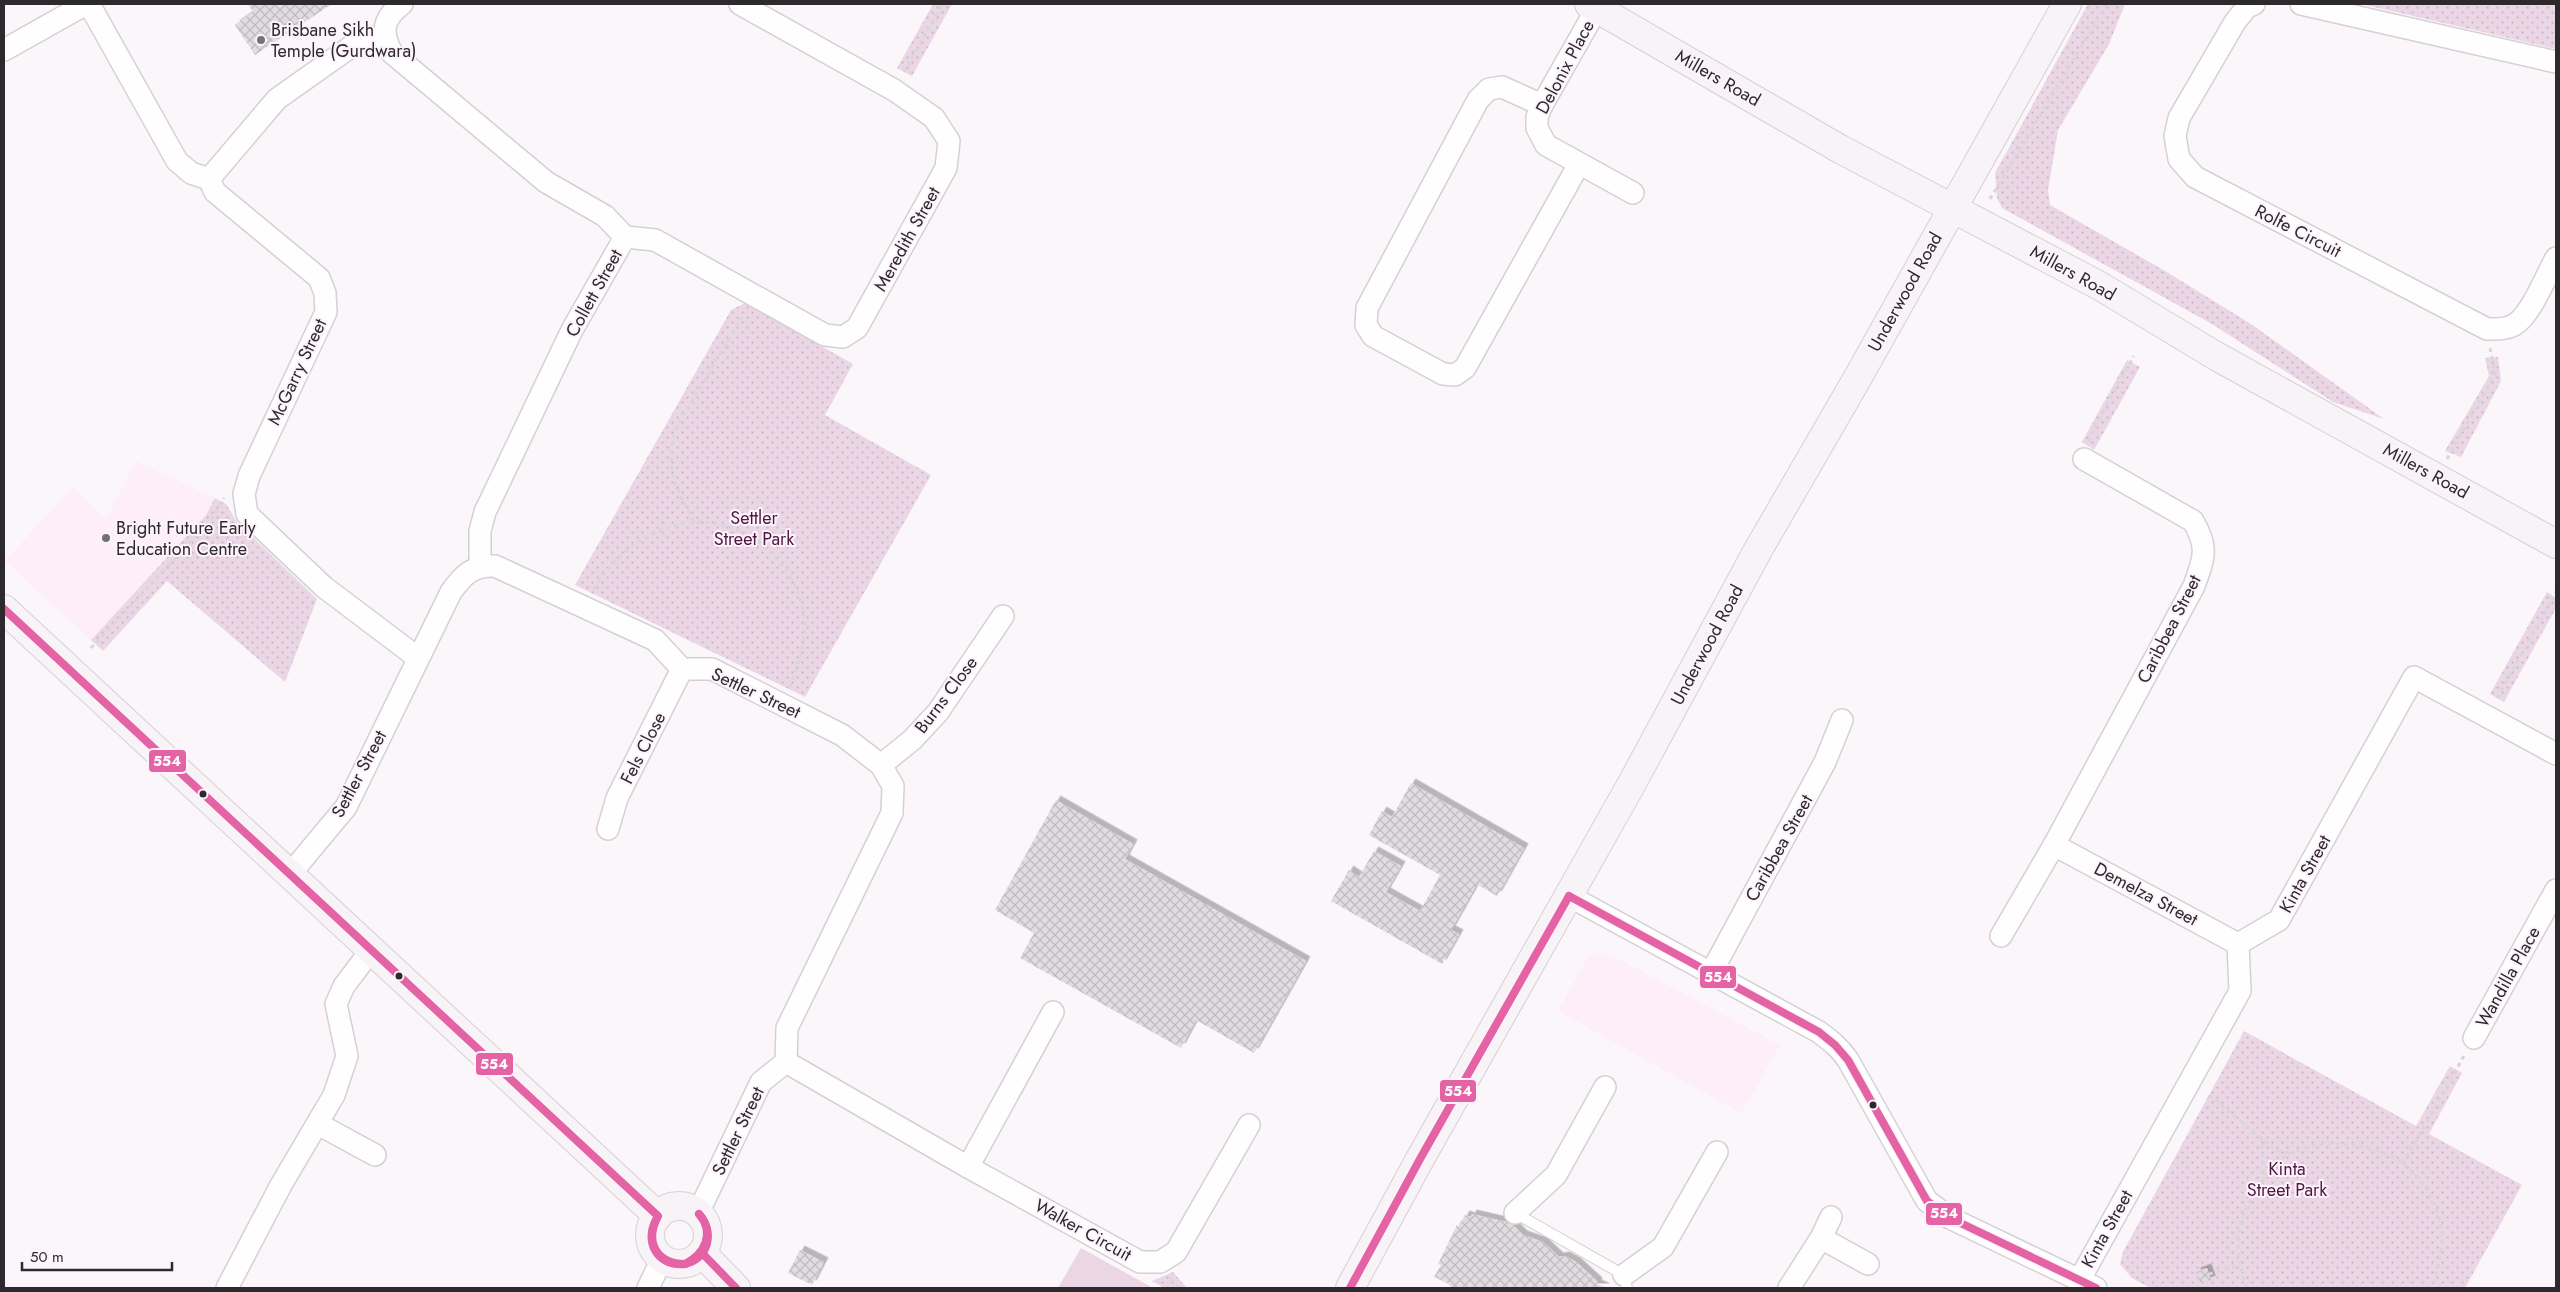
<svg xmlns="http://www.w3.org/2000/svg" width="2560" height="1292" font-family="Jost,sans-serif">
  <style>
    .built { fill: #fdeef9 }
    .green { fill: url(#green-dots) }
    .pitch { fill: #ebd6e6 }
    .building { fill: url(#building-cross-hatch); filter: url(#shadow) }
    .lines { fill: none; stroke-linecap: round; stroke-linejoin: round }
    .lane-casing { stroke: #d4d0d4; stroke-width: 12 }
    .street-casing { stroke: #d4d0d4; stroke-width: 24 }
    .secondary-casing { stroke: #d4d0d4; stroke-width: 30 }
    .path { stroke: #d8d6d7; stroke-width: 3; stroke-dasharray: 4 4; stroke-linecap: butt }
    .lane { stroke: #fefefe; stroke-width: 10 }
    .street { stroke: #fefefe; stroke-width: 21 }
    .secondary { stroke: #f8f3f7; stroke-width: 28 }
    .bus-1-casing { stroke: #fdf4fb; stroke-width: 11 }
    .bus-1 { stroke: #e463a4; stroke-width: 8 }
    .poi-dot { fill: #767175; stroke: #fdf4fb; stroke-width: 2 }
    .bus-dot { fill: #2e292d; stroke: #fdf4fb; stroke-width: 2 }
    .labels { text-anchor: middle; stroke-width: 4; stroke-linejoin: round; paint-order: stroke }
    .poi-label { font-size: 18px; fill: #2e292d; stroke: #fdf4fb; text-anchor: start }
    .street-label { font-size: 18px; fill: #2e292d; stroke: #fdf4fb }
    .park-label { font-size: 18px; fill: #4f1545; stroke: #fdf4fb }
    .line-badge { stroke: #fdf4fb; stroke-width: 2 }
    .badge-label { font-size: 14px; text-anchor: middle; font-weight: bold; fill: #fff }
  </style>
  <defs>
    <pattern id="green-dots" width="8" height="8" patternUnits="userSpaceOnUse" patternTransform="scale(1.25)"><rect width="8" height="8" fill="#ebd6e6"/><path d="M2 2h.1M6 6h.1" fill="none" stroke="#cab8c6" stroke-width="1.8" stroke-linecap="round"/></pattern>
    <pattern id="building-cross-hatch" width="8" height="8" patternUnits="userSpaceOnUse" patternTransform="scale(1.25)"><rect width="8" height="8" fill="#e0dcdf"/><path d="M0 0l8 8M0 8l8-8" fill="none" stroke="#c0bdc0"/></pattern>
    <filter id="shadow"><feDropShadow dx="4.5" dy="-4.5" stdDeviation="0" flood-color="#0004"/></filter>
  </defs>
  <rect width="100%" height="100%" fill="#fbf6fa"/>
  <g class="built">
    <path d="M136,461L215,498L206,515L91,640L5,561L73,487L106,519Z"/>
    <path d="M1601,952L1613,956L1780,1045L1741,1113L1558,1011L1586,961L1592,954Z"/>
  </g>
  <g class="green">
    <path d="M933,4H952L912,76L897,68Z"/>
    <path d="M2088,4H2125L2109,44L2058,130L2048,190L2050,205L2165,271L2251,324L2384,419L2333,402L2212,324L2002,208L1997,198L1995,173Z"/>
    <path d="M2361,4H2556V49Z"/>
    <path d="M745,303L853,364L825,415L931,475L805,697L575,585L731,310Z"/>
    <path d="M2498,357L2501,381L2461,457L2445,451L2489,376L2485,358Z"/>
    <path d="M2127,360L2140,367L2094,450L2082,442Z"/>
    <path d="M215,498L226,504L237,522L317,599L285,682L167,581L103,651L91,640L206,515Z"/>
    <path d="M2547,592L2556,598V608L2504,702L2490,694Z"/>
    <path d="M2244,1031L2416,1126L2450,1066L2462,1073L2429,1134L2522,1185L2465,1288H2150L2132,1278L2120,1264L2123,1252Z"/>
    <path d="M1173,1272L1187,1288H1164L1152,1281Z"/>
  </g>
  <path class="pitch" d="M1081,1248L1153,1288H1058Z"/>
  <g class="building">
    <path d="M248,4H332L255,55L235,25L253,12Z"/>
    <path d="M1411,783L1524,848L1497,896L1477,884L1451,930L1459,934L1442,964L1331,901L1349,870L1359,877L1374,851L1401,866L1386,892L1420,911L1440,875L1369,835L1382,811L1392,817Z"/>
    <path d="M1056,800L1133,844L1125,859L1306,961L1254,1053L1196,1020L1181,1048L1020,958L1034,933L995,910Z"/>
    <path d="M1472,1214L1511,1223L1523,1235L1543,1242L1559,1257L1565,1256L1576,1262L1598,1282L1597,1284L1606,1288H1451L1449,1284L1434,1277L1441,1265L1438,1264L1457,1225L1459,1226L1465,1215L1471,1217Z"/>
    <path d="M800,1250L824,1262L812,1285L788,1273Z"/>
    <path d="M2207,1268L2211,1280L2201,1284L2196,1272Z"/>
  </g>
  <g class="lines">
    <g class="lane-casing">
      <path id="lane" d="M1515,1213L1624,1275L1627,1288"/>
    </g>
    <g class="street-casing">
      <g id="street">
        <path d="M89,4L177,161L191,173L209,179L215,192L319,278L325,293L326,312L249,476L244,494L247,514L324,587L418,658"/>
        <path d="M402,4C382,19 381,33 392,53L546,182L605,216L625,237L572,330L485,512L480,531V565"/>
        <path d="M2254,4L2247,7L2235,22L2179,118L2175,136L2179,159L2195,177L2487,329C2496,329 2505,330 2514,325C2531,315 2546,276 2556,258"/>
        <path d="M2301,4L2556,62"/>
        <path d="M1597,8L1542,105L1537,117V128L1546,145L1633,193"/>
        <path d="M4,50L86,4"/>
        <path d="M1542,105L1502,87L1489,89L1478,100L1367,308L1366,325L1373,336L1443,374L1455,375L1465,368L1579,164"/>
        <path d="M209,179L277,99L359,41L384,37"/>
        <path d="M625,237L655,240L825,335L843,337L857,328L946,168L949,141L934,118L894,90L740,4"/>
        <path d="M881,765L912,740L938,712L1003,616"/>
        <path d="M608,829L617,798L682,669"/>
        <path d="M2054,845L2238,944"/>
        <path d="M291,873L346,807L451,592C463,575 473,565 495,566L655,640L682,669H712L842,735L881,765L893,786L892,813L787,1028L786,1062L761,1082L698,1213"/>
        <path d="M1569,896L1819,1032C1831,1041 1840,1048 1848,1060L1927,1201L1950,1218L2096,1288"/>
        <path d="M2001,936L2054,845L2194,586C2204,558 2209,548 2193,521L2084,459"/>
        <path d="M1711,973L1825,762L1842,720"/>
        <path d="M2474,1038L2556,890"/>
        <path d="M786,1062L968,1167L1140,1262H1160L1176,1252L1249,1125"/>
        <path d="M318,1124L375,1155"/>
        <path d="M968,1167L1053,1012"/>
        <path d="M1515,1213L1556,1175L1605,1087"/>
        <path d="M1821,1238L1868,1264"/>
        <path d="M1624,1275L1663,1247L1717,1152"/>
        <path d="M2080,1279L2240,991L2238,944L2279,920L2414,677L2556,754"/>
        <path d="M227,1288L281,1185L334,1095L347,1056L336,1004L344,986L372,949"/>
        <path d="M648,1288L662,1259"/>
        <path d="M1789,1288L1821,1238L1831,1217"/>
      </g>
    </g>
    <g class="secondary-casing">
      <g id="secondary">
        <path d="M1589,4L1840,149L2100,286L2216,356L2556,544"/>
        <path d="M4,609L658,1216"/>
        <circle cx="679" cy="1235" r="29"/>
        <path d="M702,1253L736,1288"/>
        <path d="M1350,1288L1420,1159L1631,785L1758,550L1857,379L2067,4"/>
      </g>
    </g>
    <g class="path">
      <path d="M904,72L942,4"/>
      <path d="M1990,199L2107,4"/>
      <path d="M2089,442L2093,430L2134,356"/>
      <path d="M2447,459L2495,374L2490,348"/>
      <path d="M694,521C675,488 664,467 676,428L745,312"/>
      <path d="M594,589C633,525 713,495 771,553C788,569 801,592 804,616C807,640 798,664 790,686"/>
      <path d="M91,648L212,519L224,498"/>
      <path d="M2497,698L2556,592"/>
      <path d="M2209,1095L2277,1151L2291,1153"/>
      <path d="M2261,1137L2264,1178"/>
      <path d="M2403,1164L2465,1054"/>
      <path d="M2209,1274L2240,1265"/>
      <path d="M1171,1279L1179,1288"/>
      <path d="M2247,1288C2234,1251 2234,1226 2256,1191C2263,1180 2271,1167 2282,1159C2315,1133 2384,1142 2413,1172C2426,1186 2437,1206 2441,1225C2445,1246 2438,1268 2432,1288"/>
    </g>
    <use href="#lane" class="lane"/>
    <use href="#street" class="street"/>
    <use href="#secondary" class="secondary"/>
    <g class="bus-1-casing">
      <g id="bus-1">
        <path d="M4,609L658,1216"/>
        <path d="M1569,896L1819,1032L1835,1045L1848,1060L1927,1201L1950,1218L2096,1288"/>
        <path d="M657,1218C645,1243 657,1264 685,1264"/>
        <path d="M657,1218C643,1241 657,1267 685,1264"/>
        <path d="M702,1253L736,1288"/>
        <path d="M685,1264C705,1254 715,1233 699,1214"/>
        <path d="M685,1264C709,1259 715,1231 699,1214"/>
        <path d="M1350,1288L1420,1159L1569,896"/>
      </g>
    </g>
    <use href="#bus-1" class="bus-1"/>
  </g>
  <g class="poi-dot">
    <circle cx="261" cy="40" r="5"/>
    <circle cx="106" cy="538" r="5"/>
  </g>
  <g class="bus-dot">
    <circle cx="203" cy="794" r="4.5"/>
    <circle cx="399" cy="976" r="4.5"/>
    <circle cx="1873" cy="1105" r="4.5"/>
  </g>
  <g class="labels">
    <g class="poi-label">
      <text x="271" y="36">Brisbane Sikh<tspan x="271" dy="21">Temple (Gurdwara)</tspan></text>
      <text x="116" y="534">Bright Future Early<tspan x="116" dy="21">Education Centre</tspan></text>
    </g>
    <g class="street-label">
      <text transform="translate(1565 67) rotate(-62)" y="6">Delonix Place</text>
      <text transform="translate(1718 78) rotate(30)" y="6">Millers Road</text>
      <text transform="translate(2298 231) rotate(27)" y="6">Rolfe Circuit</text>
      <text transform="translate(907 239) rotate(-61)" y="6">Meredith Street</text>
      <text transform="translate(2073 273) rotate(29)" y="6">Millers Road</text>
      <text transform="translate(1905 292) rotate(-61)" y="6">Underwood Road</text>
      <text transform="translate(594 293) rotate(-61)" y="6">Collett Street</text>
      <text transform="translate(297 372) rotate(-65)" y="6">McGarry Street</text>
      <text transform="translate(2426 471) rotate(29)" y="6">Millers Road</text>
      <text transform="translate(2169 629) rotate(-63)" y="6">Caribbea Street</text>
      <text transform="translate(1707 645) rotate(-62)" y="6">Underwood Road</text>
      <text transform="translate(756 693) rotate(25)" y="6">Settler Street</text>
      <text transform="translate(946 695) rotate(-53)" y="6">Burns Close</text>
      <text transform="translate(643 748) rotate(-63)" y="6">Fels Close</text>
      <text transform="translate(359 774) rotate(-62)" y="6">Settler Street</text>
      <text transform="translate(1779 848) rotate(-61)" y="6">Caribbea Street</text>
      <text transform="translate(2305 874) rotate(-61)" y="6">Kinta Street</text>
      <text transform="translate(2146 894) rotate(28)" y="6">Demelza Street</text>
      <text transform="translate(2508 977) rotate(-61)" y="6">Wandilla Place</text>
      <text transform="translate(738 1131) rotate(-64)" y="6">Settler Street</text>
      <text transform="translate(2107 1229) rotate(-61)" y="6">Kinta Street</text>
      <text transform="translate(1083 1230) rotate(29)" y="6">Walker Circuit</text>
    </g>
    <g class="park-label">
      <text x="754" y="524">Settler<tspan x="754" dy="21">Street Park</tspan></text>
      <text x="2287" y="1175">Kinta<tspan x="2287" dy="21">Street Park</tspan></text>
    </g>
  </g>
  <g class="line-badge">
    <rect x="148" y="749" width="39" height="24" rx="5" fill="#e463a4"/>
    <rect x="1699" y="965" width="38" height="24" rx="5" fill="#e463a4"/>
    <rect x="475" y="1052" width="39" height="24" rx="5" fill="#e463a4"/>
    <rect x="1439" y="1079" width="38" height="24" rx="5" fill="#e463a4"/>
    <rect x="1925" y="1202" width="38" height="24" rx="5" fill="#e463a4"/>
  </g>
  <g class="badge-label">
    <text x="167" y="766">554</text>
    <text x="1718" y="982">554</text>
    <text x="494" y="1069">554</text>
    <text x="1458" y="1096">554</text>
    <text x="1944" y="1218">554</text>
  </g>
  <rect width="2560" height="1292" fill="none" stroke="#2e292d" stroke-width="10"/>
  <path d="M22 1262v8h150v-8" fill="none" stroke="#2e292d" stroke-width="2.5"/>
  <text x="30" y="1262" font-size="15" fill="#2e292d" stroke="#fdf4fb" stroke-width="4" paint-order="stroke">50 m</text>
</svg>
